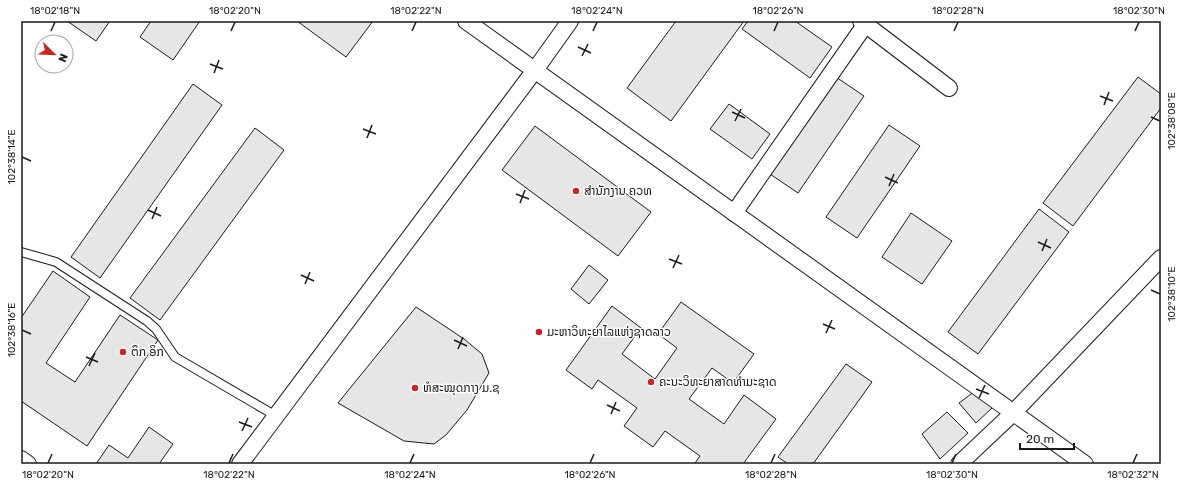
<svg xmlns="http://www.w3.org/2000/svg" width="1182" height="485" font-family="Rubik,'Noto Sans Lao',sans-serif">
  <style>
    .building { fill: #e6e6e6; stroke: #1a1a1a }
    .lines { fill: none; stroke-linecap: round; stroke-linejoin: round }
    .lane-casing { stroke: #1a1a1a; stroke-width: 10 }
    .street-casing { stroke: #1a1a1a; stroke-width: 18 }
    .lane { stroke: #fff; stroke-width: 8 }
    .street { stroke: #fff; stroke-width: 16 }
    .ticks { fill: none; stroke: #1a1a1a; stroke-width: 1.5 }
    .poi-dot { fill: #c62828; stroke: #fff; stroke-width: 1.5 }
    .labels { text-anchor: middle; stroke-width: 3; stroke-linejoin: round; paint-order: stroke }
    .poi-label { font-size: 12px; fill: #1a1a1a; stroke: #fff; text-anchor: start }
    .neatline { fill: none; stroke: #1a1a1a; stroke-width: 1.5 }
    .ticks-label { font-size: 10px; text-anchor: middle; fill: #1a1a1a }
  </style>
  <rect width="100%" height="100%" fill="#fff"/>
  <g class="building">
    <path d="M67,21H110L96,41Z"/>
    <path d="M151,21H200L173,60L140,37Z"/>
    <path d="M297,21H373L346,57Z"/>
    <path d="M676,21H744L671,121L627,88Z"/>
    <path d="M748,21H795L832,47L810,78L742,29Z"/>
    <path d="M836,77L864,96L798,193L770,174Z"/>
    <path d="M1138,77L1161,94V108L1073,226L1043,203Z"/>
    <path d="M193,84L222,105L100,278L71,257Z"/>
    <path d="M729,104L770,134L752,159L710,129Z"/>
    <path d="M889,125L920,146L857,238L826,217Z"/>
    <path d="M535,126L651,212L618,256L502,170Z"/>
    <path d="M255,128L284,150L160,320L130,298Z"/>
    <path d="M1039,209L1069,232L978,354L948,332Z"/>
    <path d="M911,213L952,241L922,284L882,257Z"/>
    <path d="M589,265L608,280L589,304L571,289Z"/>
    <path d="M53,271L90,297L46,363L75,382L120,315L158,340L87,446L21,401V318Z"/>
    <path d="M681,302L754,354L733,383L712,368L689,399L724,424L744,395L776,419L743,464H697L695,463L700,456L665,431L653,447L624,426L637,408L598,380L592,389L566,370L612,306L641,328L622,354L655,379L677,348L658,334Z"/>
    <path d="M416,307L464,339L482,354L489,373L467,410L446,435L434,444L404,441L338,403Z"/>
    <path d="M846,364L872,382L813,464H788L778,457Z"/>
    <path d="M975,391L984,398L992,408L976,423L959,403Z"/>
    <path d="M947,412L968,433L940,459L922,434Z"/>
    <path d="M149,427L173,444L159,464H96L109,445L128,458Z"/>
  </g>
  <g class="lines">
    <g class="lane-casing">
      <path id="lane" d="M21,252L56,262L147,321L156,329L175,357L276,416"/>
    </g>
    <g class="street-casing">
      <g id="street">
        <path d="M466,21L1085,464"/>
        <path d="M861,21L949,88"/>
        <path d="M734,213L865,25"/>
        <path d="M21,459L28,464"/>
        <path d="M240,464L535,70L570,21"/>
        <path d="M959,464L1013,413L1161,258"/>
      </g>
    </g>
    <use href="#lane" class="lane"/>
    <use href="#street" class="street"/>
  </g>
  <path class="ticks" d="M51,31L55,22M231,31L235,22M412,31L416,22M593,31L597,22M774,31L778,22M954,31L958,22M1135,31L1139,22M578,47L591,53M582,56L588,44M210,64L223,69M214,73L219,60M1100,96L1113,101M1104,105L1109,92M732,112L745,118M1151,117L1160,121M735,121L741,109M363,129L376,134M367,138L372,125M22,157L31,161M885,177L898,183M889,186L894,174M516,194L529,199M520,203L525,190M148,210L161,216M152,219L157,207M1038,242L1051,248M1042,251L1047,239M669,259L682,264M673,268L679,255M301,275L314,281M305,284L310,272M1151,290L1160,294M823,324L835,329M22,330L31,334M826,333L832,320M454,340L467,346M458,349L463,337M86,357L98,362M89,366L95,353M976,389L989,394M979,398L985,385M607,405L620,411M611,414L616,402M239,422L252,427M242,431L248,418M48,463L52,454M229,463L233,454M410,463L414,454M590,463L594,454M771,463L775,454M952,463L956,454M1133,463L1137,454"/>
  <g class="poi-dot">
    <circle cx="576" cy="191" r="4"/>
    <circle cx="539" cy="332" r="4"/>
    <circle cx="123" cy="352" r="4"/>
    <circle cx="651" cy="382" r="4"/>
    <circle cx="415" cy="388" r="4"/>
  </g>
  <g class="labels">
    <g class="poi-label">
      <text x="584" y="195">ສຳນັກງານ ຄວທ</text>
      <text x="547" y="336">ມະຫາວິທະຍາໄລແຫ່ງຊາດລາວ</text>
      <text x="131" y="356">ຕຶກ ອິກ</text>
      <text x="659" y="386">ຄະນະວິທະຍາສາດທຳມະຊາດ</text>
      <text x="423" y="392">ຫໍສະໝຸດກາງ ມ.ຊ</text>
    </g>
  </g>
  <rect width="1182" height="485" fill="none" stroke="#ffffff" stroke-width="44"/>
  <g transform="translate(54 54) rotate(113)"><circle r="19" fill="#ffffff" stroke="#a3a3a3"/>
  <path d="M0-3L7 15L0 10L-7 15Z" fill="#c62828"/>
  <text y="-6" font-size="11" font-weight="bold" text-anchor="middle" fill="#1a1a1a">N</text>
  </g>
  <path d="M1020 443v6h54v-6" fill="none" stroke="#1a1a1a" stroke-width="2"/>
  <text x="1026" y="443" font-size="12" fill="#1a1a1a" stroke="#ffffff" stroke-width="3" paint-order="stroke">20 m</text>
  <rect x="22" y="22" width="1138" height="441" class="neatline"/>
  <g class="ticks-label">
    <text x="55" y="14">18°02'18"N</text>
    <text x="235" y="14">18°02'20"N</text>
    <text x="416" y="14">18°02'22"N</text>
    <text x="597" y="14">18°02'24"N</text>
    <text x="778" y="14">18°02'26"N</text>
    <text x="958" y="14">18°02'28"N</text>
    <text x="1139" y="14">18°02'30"N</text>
    <text transform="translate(1171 121) rotate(-90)" y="4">102°38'08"E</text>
    <text transform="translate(11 157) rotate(-90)" y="4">102°38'14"E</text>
    <text transform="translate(1171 294) rotate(-90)" y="4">102°38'10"E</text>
    <text transform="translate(11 330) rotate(-90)" y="4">102°38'16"E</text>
    <text x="48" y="478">18°02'20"N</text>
    <text x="229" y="478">18°02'22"N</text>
    <text x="410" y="478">18°02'24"N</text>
    <text x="590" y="478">18°02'26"N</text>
    <text x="771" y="478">18°02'28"N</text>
    <text x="952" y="478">18°02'30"N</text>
    <text x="1133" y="478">18°02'32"N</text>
  </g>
</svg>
